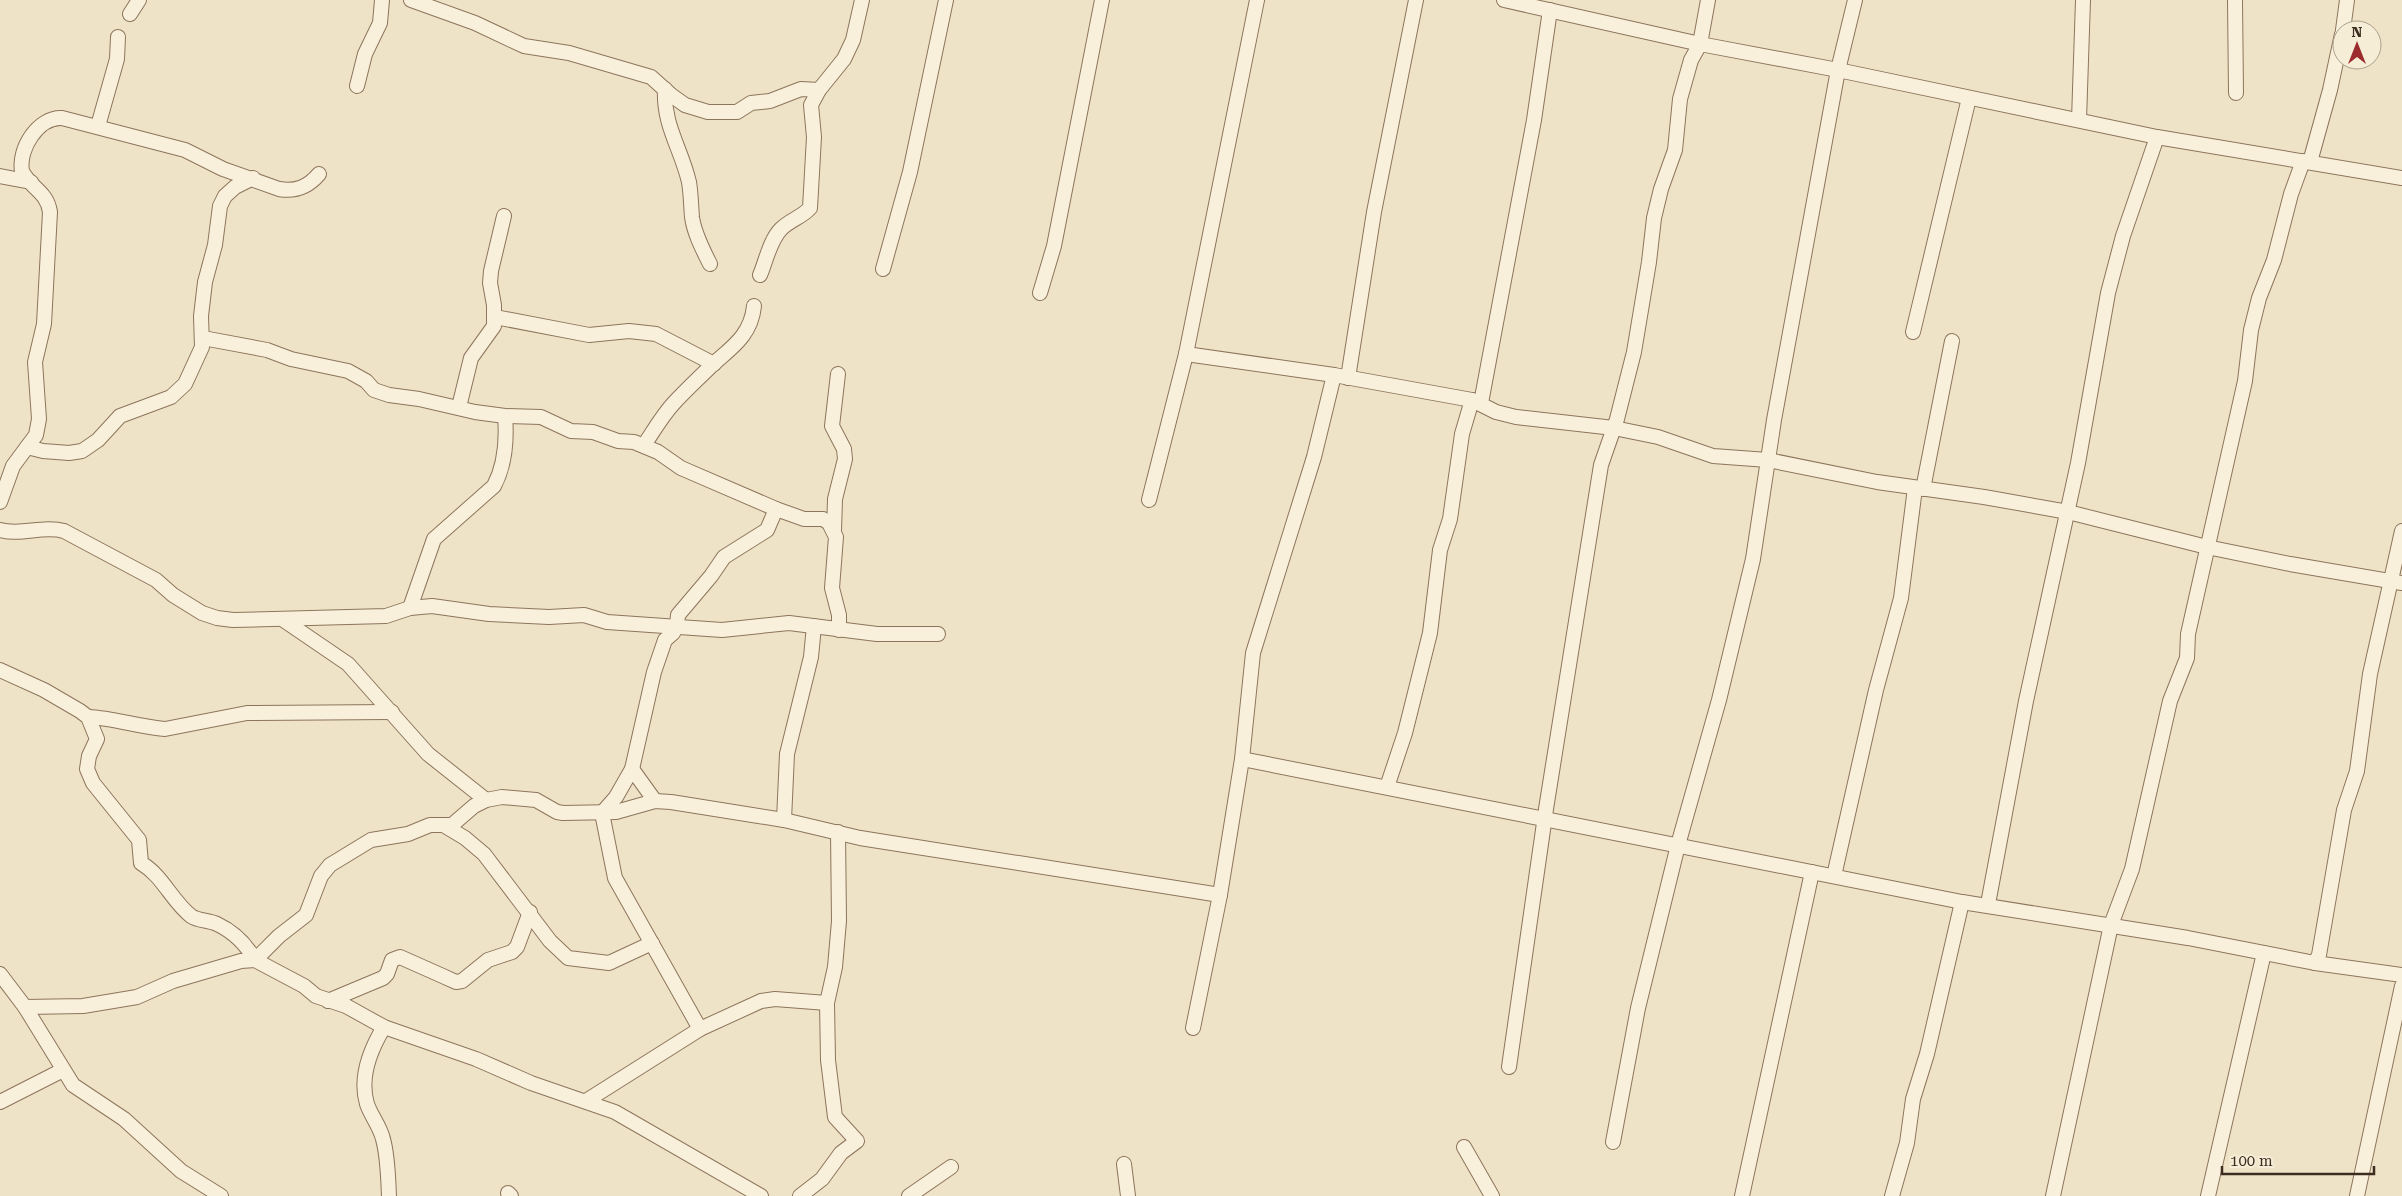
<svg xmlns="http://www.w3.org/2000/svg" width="2402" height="1196" font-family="'Roboto Serif',serif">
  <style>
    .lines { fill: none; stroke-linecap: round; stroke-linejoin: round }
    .minor-casing { stroke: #8c755c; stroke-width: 16 }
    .minor { stroke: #f9f0db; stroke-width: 14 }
  </style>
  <rect width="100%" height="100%" fill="#efe3c7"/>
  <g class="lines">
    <g class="minor-casing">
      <g id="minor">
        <path d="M411,0L475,23L524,46L569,53L651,77L671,95L685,105L708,112H737L751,103L770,101L801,89L819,90"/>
        <path d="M1504,0L1700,44L1838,70L2157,137L2402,178"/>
        <path d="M2235,0L2236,93"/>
        <path d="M130,14L139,0"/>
        <path d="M2343,30L2347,0"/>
        <path d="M357,86L365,54L380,23L382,0"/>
        <path d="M665,89C663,125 681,148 689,182C691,194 691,206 692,217C694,233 703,250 710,264"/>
        <path d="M2079,120L2083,0"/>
        <path d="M98,126L117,59L118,37"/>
        <path d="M2310,162L2330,90L2342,34"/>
        <path d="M0,176L31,182"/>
        <path d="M883,269L910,172L946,0"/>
        <path d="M760,275C766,261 770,240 781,229C790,220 802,217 810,208L814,137L811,105L819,90L844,59L853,40L862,0"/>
        <path d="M1040,293L1054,246L1102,0"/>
        <path d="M495,317L589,335L629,331L656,334L714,364"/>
        <path d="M1913,332L1969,98"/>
        <path d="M203,338L267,350L291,359L348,371L366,381L374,390L389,395L419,399L475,412L505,416L541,417L571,431L593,432L618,441L634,442L658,452L681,468L776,509L804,519H823L829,523L836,537L832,588L839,615V630"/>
        <path d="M1186,354L1334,375L1472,400L1496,412L1516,417L1614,428L1658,437L1713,456L1768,460L1877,482L1984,497L2068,512L2207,547L2290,564L2402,583"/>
        <path d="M1348,378L1374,212L1416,0"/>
        <path d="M1481,403L1534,120L1550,10"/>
        <path d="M459,407L471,358L494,326V305L490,283L491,271L504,216"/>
        <path d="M644,445C653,432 662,416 673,404C685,391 698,379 711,366C731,348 751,336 754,306"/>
        <path d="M27,447L43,451L69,453L82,451L98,440L120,416L171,397L185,384L202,347L201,316L205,282L215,245L220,206L225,196L235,187L253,178"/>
        <path d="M1923,489L1952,341"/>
        <path d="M1149,500L1186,354L1257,0"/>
        <path d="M0,502L13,466L36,435L39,419L35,362L44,324L50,212C47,191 30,188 22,171C18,149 38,117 62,118L185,150L223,169L279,189C296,192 308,187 319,174"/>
        <path d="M0,530C21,536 43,525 64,531L156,580L173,595L202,613L217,618L233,620L386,616L410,608L432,606L489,614L549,617L584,615L607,622L722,630L789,623L877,634H938"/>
        <path d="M834,531L835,499L845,459L844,449L832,426L838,374"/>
        <path d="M410,608L434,539L494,486C505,465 507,440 505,416"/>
        <path d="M282,619L348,664L428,754L486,800"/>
        <path d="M0,670L44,690L80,711L88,717L97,739L89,756L87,769L93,783L139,840L141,863C163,876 171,900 191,916C198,921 209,920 217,924C234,932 246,944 255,960"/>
        <path d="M88,717C114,718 139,727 165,729L247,713L392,712"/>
        <path d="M1242,759L1962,902L2188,938L2315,963L2402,975"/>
        <path d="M632,769L655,801"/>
        <path d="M1387,787L1405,733L1430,633L1440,550L1450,519L1462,434L1472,400"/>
        <path d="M784,820L787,754L811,657L814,626"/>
        <path d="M445,826L465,838L484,854L550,941L568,958L609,963L652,943"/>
        <path d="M1834,876L1876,690L1901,598L1915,488"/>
        <path d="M1988,904L2026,701L2078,463L2108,293L2123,236L2157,137"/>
        <path d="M255,960L279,936L306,915L321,876L330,865L371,840L408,834L430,825H452L474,806L486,800L502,797L536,800L557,812L563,813L616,812L655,801L671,802L784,820L860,838L1220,895"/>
        <path d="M2315,963L2319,955L2344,810L2357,771L2370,674L2402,531"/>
        <path d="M0,974L25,1007L73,1085L124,1119L181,1171L221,1196"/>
        <path d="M328,1001L383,978L387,974L392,960L400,957L445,977L456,982L462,981L488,960L512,952L517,947L530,912"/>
        <path d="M25,1007L83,1006L137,997L173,981L241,961L255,960L304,986L316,996L346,1006L384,1027L476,1059L531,1083L615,1112L761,1196"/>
        <path d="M384,1027C370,1050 359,1077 367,1104C371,1116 380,1126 383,1139C388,1157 388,1177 389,1196"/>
        <path d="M1193,1028L1220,895L1242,759L1253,653L1314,457L1334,375"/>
        <path d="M700,1029L615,878L602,813L616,797L632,769L654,672L665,640L673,633L677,625L678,615L711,576L724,557L767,530L776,509"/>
        <path d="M1509,1067L1546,809L1601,465L1617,419L1634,352L1649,262L1654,218L1661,189L1675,150L1680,99L1691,60L1700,44L1708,0"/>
        <path d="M586,1101L700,1029L761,1001L775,999L827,1003"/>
        <path d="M0,1102L63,1070"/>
        <path d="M1613,1142L1638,1008L1678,845L1719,700L1753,559L1774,420L1838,70L1855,0"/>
        <path d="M1464,1147L1492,1196"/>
        <path d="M1124,1164L1128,1196"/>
        <path d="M508,1193L511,1196"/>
        <path d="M800,1196L822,1179L841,1153L857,1141L835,1117L828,1060L827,1003L835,967L839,921L838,832"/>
        <path d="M909,1196L951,1167"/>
        <path d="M1742,1196L1812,872"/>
        <path d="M1892,1196L1907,1143L1913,1099L1927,1054L1962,902"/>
        <path d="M2053,1196L2111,925L2132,869L2170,701L2187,658L2188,634L2245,381L2251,330L2259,298L2274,260L2291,194L2303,161"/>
        <path d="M2208,1196L2264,953"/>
        <path d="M2357,1196L2402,986"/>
      </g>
    </g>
    <use href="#minor" class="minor"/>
  </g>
  <g transform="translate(2357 45)"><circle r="24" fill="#f6edd7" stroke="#aca08e"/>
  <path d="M0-4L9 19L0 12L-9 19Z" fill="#9c2b2d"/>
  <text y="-8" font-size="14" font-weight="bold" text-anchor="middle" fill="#3c2d20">N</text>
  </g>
  <path d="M2222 1166v8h152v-8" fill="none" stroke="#3c2d20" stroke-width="2.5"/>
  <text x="2230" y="1166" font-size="15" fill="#3c2d20" stroke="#f6edd7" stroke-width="4" paint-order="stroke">100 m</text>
</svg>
